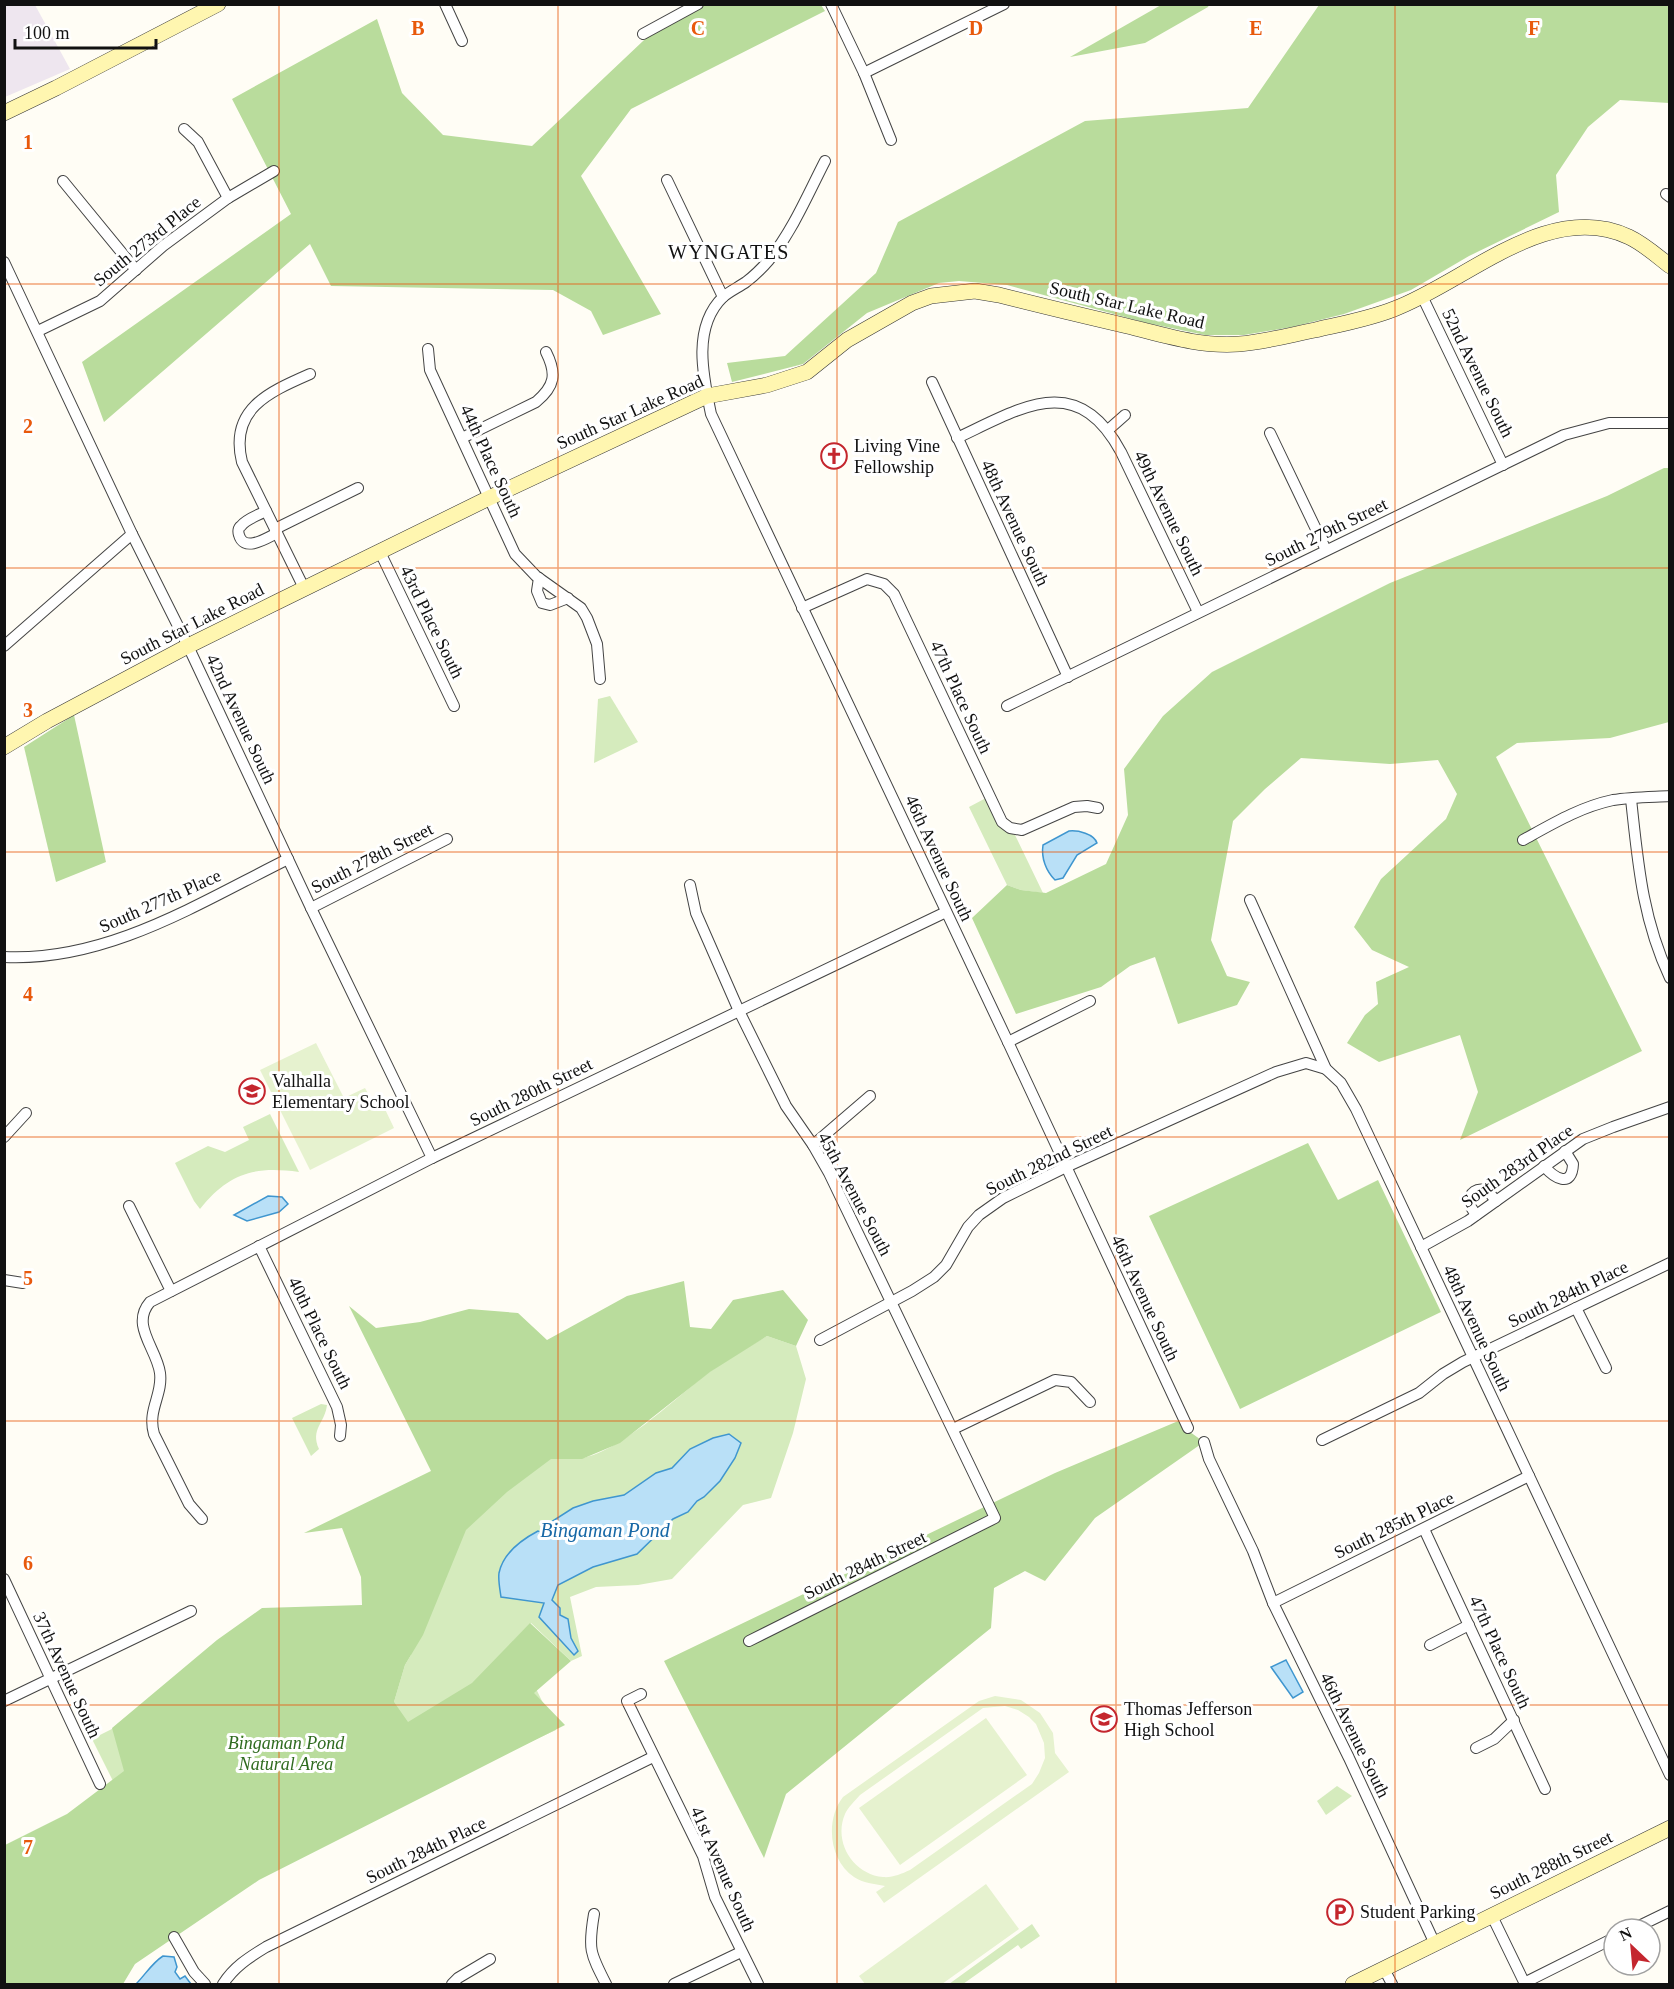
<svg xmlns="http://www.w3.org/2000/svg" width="1674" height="1989" font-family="'Times New Roman',serif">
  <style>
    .industrial { fill: #eee6ef }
    .green { fill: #d5ebbd; fill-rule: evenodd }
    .forest { fill: #b9dc9c }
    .pitch { fill: #e6f2cf; fill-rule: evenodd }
    .water { fill: #b9e0f7; stroke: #3f96cf; stroke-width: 1.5 }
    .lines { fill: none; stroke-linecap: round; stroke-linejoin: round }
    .street-casing { stroke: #444; stroke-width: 12 }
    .secondary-casing { stroke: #333; stroke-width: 16 }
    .street { stroke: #fff; stroke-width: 10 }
    .secondary { stroke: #fff6b0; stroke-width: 15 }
    .grid { fill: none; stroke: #e8590c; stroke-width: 1.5; stroke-opacity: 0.55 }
    .labels { text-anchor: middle; stroke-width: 6; stroke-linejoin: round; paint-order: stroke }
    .street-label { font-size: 18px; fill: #111; stroke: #fff }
    .poi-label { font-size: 18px; fill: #111; stroke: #fff; text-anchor: start }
    .park-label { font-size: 18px; font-style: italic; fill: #2f6b1f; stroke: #fff }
    .neighbourhood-label { font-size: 20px; letter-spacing: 1.5px; fill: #111; stroke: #fff }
    .water-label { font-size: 20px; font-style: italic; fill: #1768a6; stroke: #fff }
    .grid-label { font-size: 20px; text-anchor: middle; font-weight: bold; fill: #e8590c; stroke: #fff; stroke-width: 6; stroke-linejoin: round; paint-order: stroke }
  </style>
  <rect width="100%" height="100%" fill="#fffdf5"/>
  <path class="industrial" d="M5,4L35,5L70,69L5,97Z"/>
  <g class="green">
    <path d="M610,696L638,742L594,763L598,699Z"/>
    <path d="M986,798L1006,831L1015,835L1043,893L1021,890L1007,885L969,807Z"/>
    <path d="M270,1114L299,1172C254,1166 229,1173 200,1209L194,1201L175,1163L208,1146L225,1152L249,1140L243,1127Z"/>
    <path d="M767,1336L796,1346L806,1379L793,1433L771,1498L743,1505L672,1579L638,1585L596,1587L570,1597L582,1656L571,1661L531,1623L513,1641L556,1730L5,1984L122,1799L92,1739L231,1669L394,1702L405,1665L411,1655L348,1523L552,1418L573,1459C614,1459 675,1398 708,1373C727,1360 747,1348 767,1336ZM690,1449L704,1497L698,1501L688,1512L673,1519L637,1554L593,1567L558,1585L551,1600L560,1608V1615L568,1619L571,1638L578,1651L544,1603L549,1535L556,1531L593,1501L624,1495L656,1473L672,1469Z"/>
    <path d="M321,1404L327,1405C325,1423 310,1429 319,1449L311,1456L292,1418Z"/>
    <path d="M1337,1786L1352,1796L1326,1815L1317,1801Z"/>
    <path d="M1032,1924L1040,1936L1021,1949L1018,1945L963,1984H949Z"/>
  </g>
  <g class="forest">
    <path d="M698,5H821L825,11L631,109L581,176L661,314L603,335L591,311L553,290L331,286L310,244L104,422L82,362L291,214L232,99L377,19L402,93L443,135L532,146L661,24Z"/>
    <path d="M1161,5H1209L1208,7L1145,43L1070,57Z"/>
    <path d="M1319,5H1669V103L1620,100L1588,127L1556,175L1559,212L1469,256L1411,290L1344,314L1292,327L1244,335H1205L1147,323L1007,285L959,281L939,283L867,313L803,364L732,382L727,363L785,356L876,273L898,222L1085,121L1248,108Z"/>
    <path d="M1664,468H1669V722L1610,738L1517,743L1496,757L1642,1051L1460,1140L1478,1092L1460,1035L1379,1062L1347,1043L1365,1015L1378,1004L1376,982L1409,967L1372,950L1354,927L1381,879L1446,819L1457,794L1438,760L1390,764L1301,758L1265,789L1233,821L1211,940L1227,976L1250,982L1237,1005L1178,1024L1155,957L1130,966L1101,987L1016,1014L972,918L1007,885L1021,890L1046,893L1106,864L1128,815L1124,769L1163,716L1212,672L1390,583L1607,496Z"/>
    <path d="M74,715L106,862L56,882L24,747Z"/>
    <path d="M1308,1143L1338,1200L1378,1180L1441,1312L1240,1409L1149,1216Z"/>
    <path d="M684,1281L690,1327L711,1329L733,1300L783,1290L808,1320L796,1346L767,1336L710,1372L620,1443L582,1459H551L507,1492L466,1530L423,1635L405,1665L394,1702L408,1722L472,1683L530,1623L571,1661L534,1693L565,1725L259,1880L135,1964L123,1984H5V1845L67,1814L124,1771L112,1728L217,1640L262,1608L362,1605L361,1577L342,1528L304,1533L431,1471L349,1306L376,1328L420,1322L469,1309L518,1313L547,1340L627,1296Z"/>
    <path d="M1183,1419L1190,1432L1204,1442L1095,1518L1045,1581L1025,1571L994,1588L991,1628L786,1794L764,1858L664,1661L1055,1473Z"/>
  </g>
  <g class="pitch">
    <path d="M316,1043L344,1098L365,1088L376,1108L383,1105L394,1128L310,1170L260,1070Z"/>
    <path d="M995,1696L1021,1700L1040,1713L1053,1733L1055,1753L1069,1772L884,1903L876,1892L885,1886C874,1884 863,1883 854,1877C829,1860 825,1820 843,1797L979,1701ZM1005,1706L1018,1710L1029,1717L1036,1724L1044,1743L1045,1758L1039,1773L1032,1784L910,1870C901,1874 892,1878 883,1877C853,1874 833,1842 845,1814C848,1807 855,1801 860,1795L983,1708Z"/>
    <path d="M986,1718L1027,1775L900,1865L859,1808Z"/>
    <path d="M986,1884L1019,1929L942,1984H865L859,1976Z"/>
  </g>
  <g class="water">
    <path d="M1069,831C1078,830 1094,834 1097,843L1077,855L1063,878L1055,880C1046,871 1041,858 1043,845Z"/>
    <path d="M268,1196L282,1197L288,1204L279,1212L247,1221L234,1215Z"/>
    <path d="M729,1434L741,1443L735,1458L720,1481L704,1497L697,1501L688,1512L673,1519L637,1554L593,1567L558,1585L552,1600L560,1608V1615L568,1619L571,1638L578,1651L574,1655L539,1617L544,1603L501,1597C500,1590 498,1580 499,1573C503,1553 521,1540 538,1531L549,1535L556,1531L551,1522L573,1508L593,1501L624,1495L656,1473L672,1468L690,1449L713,1438Z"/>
    <path d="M1286,1660L1303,1692L1293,1698L1271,1667Z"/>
    <path d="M163,1956L174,1957L177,1967L175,1972L180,1979L185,1976L191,1984H136C145,1975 152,1963 163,1956Z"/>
  </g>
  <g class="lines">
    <g class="street-casing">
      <g id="street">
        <path d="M445,4L462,41"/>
        <path d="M831,4L864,73L891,140"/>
        <path d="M643,34L698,4"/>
        <path d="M864,73L1004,4"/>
        <path d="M184,129L198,142L228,198"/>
        <path d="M825,161C808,194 793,230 769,260C763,267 754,276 746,282C739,287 730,291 723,297C692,327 703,376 711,414L1008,1042L1188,1428"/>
        <path d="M667,180L723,297"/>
        <path d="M63,181L136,270"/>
        <path d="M1666,194L1670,197"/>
        <path d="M4,262L132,534L188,646L311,908L432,1158"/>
        <path d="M1422,296L1503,465"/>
        <path d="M38,331L100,301L163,246L228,198L274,171"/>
        <path d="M428,349L430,370L515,554L536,576L581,608L587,618L597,644L600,679"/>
        <path d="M932,382L1068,677"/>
        <path d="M1108,430L1125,415"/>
        <path d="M1270,433L1326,550"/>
        <path d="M462,438L536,402C555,386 557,374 546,352"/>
        <path d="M957,438C1021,408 1077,370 1121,452L1198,612"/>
        <path d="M266,511C259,515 246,519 241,526C238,528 238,532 239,535C244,553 267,538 277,533"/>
        <path d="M275,529L358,488"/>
        <path d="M380,552L454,706"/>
        <path d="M539,578L537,591L542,603L550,605L568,598"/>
        <path d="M304,588L242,462C229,409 269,392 310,374"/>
        <path d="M802,608L867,579L884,584L894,594L1002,822L1010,828L1022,830L1074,807L1087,806L1098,808"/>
        <path d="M4,646L132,534"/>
        <path d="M1007,706L1564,435L1609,423H1670"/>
        <path d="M1631,799C1638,863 1642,918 1670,978"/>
        <path d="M1523,840C1552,824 1580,807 1613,800C1631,797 1651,797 1670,796"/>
        <path d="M690,885L696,913L739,1011L786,1106L813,1145L829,1173L995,1518L749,1641"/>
        <path d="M1250,900L1326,1069L1341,1083L1356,1109L1670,1775"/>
        <path d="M311,908L447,839"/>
        <path d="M4,957C107,962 199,903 288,859"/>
        <path d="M1008,1042L1090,1001"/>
        <path d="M4,1137L26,1113"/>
        <path d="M813,1145L870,1096"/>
        <path d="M1544,1166C1554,1178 1572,1189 1573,1164L1565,1151"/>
        <path d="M129,1206L171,1291"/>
        <path d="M1476,1215L1469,1204C1469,1192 1477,1187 1488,1191L1496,1201"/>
        <path d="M259,1246L337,1407L341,1425L340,1436"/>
        <path d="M1421,1247L1468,1221L1583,1139L1613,1127L1670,1107"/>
        <path d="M4,1280L23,1283"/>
        <path d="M1576,1308L1606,1368"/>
        <path d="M820,1340L912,1291L934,1277L946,1265L968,1227L979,1215L1003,1198L1066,1167L1276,1072L1306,1063L1326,1069"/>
        <path d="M953,1429L1055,1380L1071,1382L1090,1402"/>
        <path d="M1322,1440L1419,1393L1443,1374L1463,1362L1670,1263"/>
        <path d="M1204,1442L1209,1459L1253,1551L1273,1603L1349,1758L1435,1944"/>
        <path d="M202,1519L189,1504L154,1434C147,1410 163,1395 160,1373C157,1349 130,1325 150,1302L432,1158L946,912"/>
        <path d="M1424,1529L1545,1789"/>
        <path d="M4,1579L100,1784"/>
        <path d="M1273,1603L1529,1476"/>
        <path d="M1430,1645L1469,1625"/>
        <path d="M641,1694L627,1701L703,1856L715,1897L758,1984"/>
        <path d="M4,1701L191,1611"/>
        <path d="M1476,1748L1494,1739L1514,1720"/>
        <path d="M594,1914C588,1949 590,1953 606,1984"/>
        <path d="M1492,1916L1525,1984"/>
        <path d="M1633,1929L1670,1911"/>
        <path d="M174,1937L194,1972L205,1984"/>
        <path d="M1384,1969L1392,1984"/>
        <path d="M1524,1983L1614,1938"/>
        <path d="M223,1984C234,1967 248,1958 266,1947L653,1757"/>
        <path d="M452,1984L458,1978L490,1959"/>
        <path d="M674,1984L741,1952"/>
      </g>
    </g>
    <g class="secondary-casing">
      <g id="secondary">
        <path d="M4,113L56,88L218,4"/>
        <path d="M4,747L47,721L188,646L279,601L489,498L707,396L767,385L807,372L847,340L912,303L931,296L975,291L999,295C1042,306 1084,316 1127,326C1164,335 1200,347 1239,344C1265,342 1290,335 1315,330C1341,324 1369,319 1394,309C1466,282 1548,199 1629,237C1644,244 1657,256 1670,266"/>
        <path d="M1353,1984L1670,1828"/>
      </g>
    </g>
    <use href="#street" class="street"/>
    <use href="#secondary" class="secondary"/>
  </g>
  <path class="grid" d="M279,4V1984M558,4V1984M837,4V1984M1116,4V1984M1395,4V1984M4,284H1670M4,568H1670M4,852H1670M4,1137H1670M4,1421H1670M4,1705H1670"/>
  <defs>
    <g id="church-ring" transform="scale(1.35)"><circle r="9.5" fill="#fff" stroke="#c4262e" stroke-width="1.5"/><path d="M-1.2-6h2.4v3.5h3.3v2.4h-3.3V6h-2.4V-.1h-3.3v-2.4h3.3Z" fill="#c4262e"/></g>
    <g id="school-ring" transform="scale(1.35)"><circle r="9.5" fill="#fff" stroke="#c4262e" stroke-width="1.5"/><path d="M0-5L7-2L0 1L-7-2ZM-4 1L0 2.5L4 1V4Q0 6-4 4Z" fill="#c4262e"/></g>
    <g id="parking-ring" transform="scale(1.35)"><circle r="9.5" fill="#fff" stroke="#c4262e" stroke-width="1.5"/><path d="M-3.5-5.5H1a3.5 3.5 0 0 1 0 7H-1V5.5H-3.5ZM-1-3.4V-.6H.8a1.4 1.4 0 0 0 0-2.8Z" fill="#c4262e"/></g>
  </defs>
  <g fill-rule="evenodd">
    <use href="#church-ring" x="834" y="456"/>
    <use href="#school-ring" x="252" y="1091"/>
    <use href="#school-ring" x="1104" y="1719"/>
    <use href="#parking-ring" x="1340" y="1912"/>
  </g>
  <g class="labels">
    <g class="street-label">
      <text transform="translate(147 241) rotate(-39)" y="6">South 273rd Place</text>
      <text transform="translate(1127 305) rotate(13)" y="6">South Star Lake Road</text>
      <text transform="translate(1478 373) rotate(64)" y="6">52nd Avenue South</text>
      <text transform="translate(630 412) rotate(-24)" y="6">South Star Lake Road</text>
      <text transform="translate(491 461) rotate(65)" y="6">44th Place South</text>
      <text transform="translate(1169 513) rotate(64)" y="6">49th Avenue South</text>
      <text transform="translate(1015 523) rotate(65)" y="6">48th Avenue South</text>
      <text transform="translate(1326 532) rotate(-26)" y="6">South 279th Street</text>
      <text transform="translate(432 622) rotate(64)" y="6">43rd Place South</text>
      <text transform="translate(192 624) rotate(-27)" y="6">South Star Lake Road</text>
      <text transform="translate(961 697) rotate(65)" y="6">47th Place South</text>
      <text transform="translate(241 719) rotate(65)" y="6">42nd Avenue South</text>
      <text transform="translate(372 858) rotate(-27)" y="6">South 278th Street</text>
      <text transform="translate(939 858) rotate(65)" y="6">46th Avenue South</text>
      <text transform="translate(160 901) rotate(-24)" y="6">South 277th Place</text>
      <text transform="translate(531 1092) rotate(-26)" y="6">South 280th Street</text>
      <text transform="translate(1049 1160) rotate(-26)" y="6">South 282nd Street</text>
      <text transform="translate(1517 1166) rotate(-35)" y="6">South 283rd Place</text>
      <text transform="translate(855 1194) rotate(62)" y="6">45th Avenue South</text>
      <text transform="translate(1568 1294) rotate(-26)" y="6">South 284th Place</text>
      <text transform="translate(1145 1298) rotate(65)" y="6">46th Avenue South</text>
      <text transform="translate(1477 1328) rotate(65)" y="6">48th Avenue South</text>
      <text transform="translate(320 1333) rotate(64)" y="6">40th Place South</text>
      <text transform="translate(1394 1525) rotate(-26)" y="6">South 285th Place</text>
      <text transform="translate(865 1565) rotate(-26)" y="6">South 284th Street</text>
      <text transform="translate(1500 1652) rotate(65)" y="6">47th Place South</text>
      <text transform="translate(67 1675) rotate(65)" y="6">37th Avenue South</text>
      <text transform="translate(1355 1735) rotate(64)" y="6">46th Avenue South</text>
      <text transform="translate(426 1850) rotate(-26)" y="6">South 284th Place</text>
      <text transform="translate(1551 1865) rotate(-26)" y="6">South 288th Street</text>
      <text transform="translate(723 1869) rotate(66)" y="6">41st Avenue South</text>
    </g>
    <g class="poi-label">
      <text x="854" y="452">Living Vine<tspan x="854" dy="21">Fellowship</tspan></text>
      <text x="272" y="1087">Valhalla<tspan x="272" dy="21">Elementary School</tspan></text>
      <text x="1124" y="1715">Thomas Jefferson<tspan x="1124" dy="21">High School</tspan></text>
      <text x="1360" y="1918">Student Parking</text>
    </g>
    <g class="park-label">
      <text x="286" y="1749">Bingaman Pond<tspan x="286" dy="21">Natural Area</tspan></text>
    </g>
    <g class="neighbourhood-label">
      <text x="729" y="259">WYNGATES</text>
    </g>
    <g class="water-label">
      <text x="605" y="1537">Bingaman Pond</text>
    </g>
  </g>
  <g class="grid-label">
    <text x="418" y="35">B</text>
    <text x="698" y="35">C</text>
    <text x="976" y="35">D</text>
    <text x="1256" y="35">E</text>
    <text x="1534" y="35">F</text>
    <text x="28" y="149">1</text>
    <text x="28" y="433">2</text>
    <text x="28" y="717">3</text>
    <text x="28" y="1001">4</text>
    <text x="28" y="1285">5</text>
    <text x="28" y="1570">6</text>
    <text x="28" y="1854">7</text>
  </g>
  <rect width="1674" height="1989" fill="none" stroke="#111111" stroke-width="12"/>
  <g transform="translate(1632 1947) rotate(334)"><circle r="28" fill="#ffffff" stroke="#a0a0a0" stroke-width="1.5"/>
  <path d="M0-4.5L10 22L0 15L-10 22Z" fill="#c4262e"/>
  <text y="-9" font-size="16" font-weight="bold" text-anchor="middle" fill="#111111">N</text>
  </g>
  <path d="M15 39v9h141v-9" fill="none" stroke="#111111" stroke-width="3"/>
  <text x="24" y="39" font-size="18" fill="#111111" stroke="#ffffff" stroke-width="4.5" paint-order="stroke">100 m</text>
</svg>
